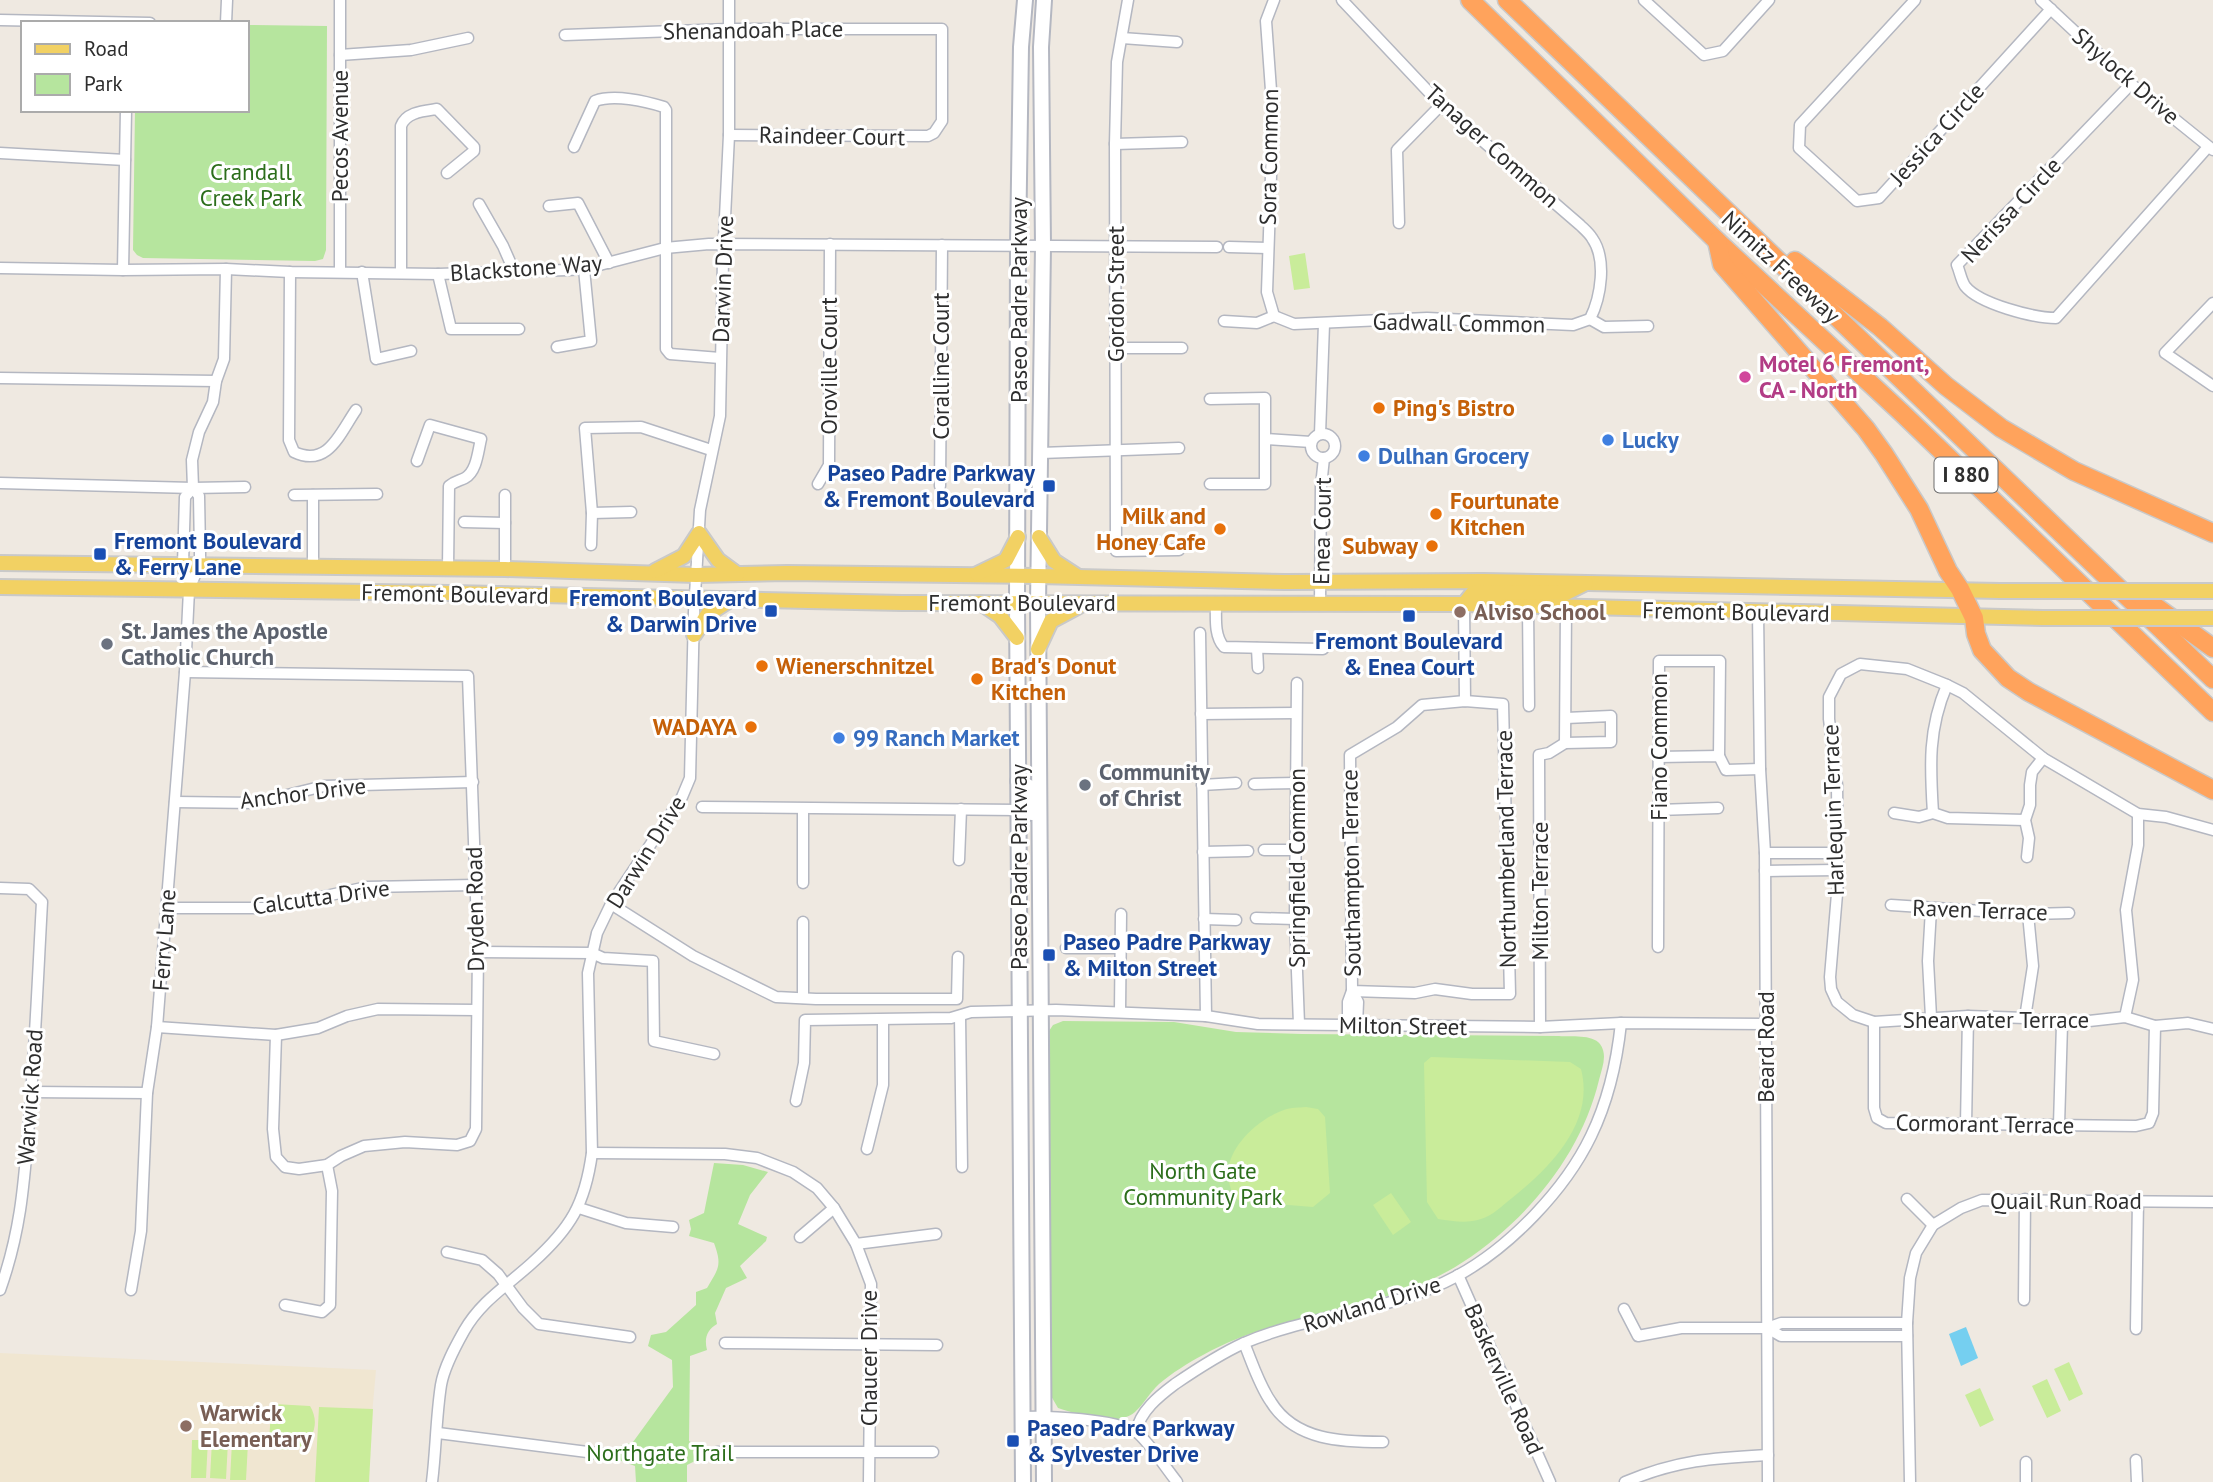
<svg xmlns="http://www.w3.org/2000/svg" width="2213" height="1482" font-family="'PT Sans',sans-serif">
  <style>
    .education { fill: #f0e6d1 }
    .green { fill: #b6e59e }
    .pitch { fill: #c9ec9a }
    .water { fill: #75cff0 }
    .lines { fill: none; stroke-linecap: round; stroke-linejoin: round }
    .minor-casing { stroke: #b4b7c1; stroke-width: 13 }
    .secondary-casing { stroke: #b4b7c1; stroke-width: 18 }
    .primary-casing { stroke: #c9c9c9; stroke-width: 18 }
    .motorway-casing { stroke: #c9c9c9; stroke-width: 21 }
    .minor { stroke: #fff; stroke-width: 10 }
    .secondary { stroke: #fff; stroke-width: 14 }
    .primary { stroke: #f2d163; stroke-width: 14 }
    .motorway { stroke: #ffa35c; stroke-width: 18 }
    .primary-bridge-casing { stroke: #c9c9c9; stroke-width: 18; stroke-linecap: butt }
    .primary-bridge { stroke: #f2d163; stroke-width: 14 }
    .hotel-dot { fill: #d1479c; stroke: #fff; stroke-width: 2.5 }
    .food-dot { fill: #e8710a; stroke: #fff; stroke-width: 2.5 }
    .shop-dot { fill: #3f7fe0; stroke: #fff; stroke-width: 2.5 }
    .transit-dot { fill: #1a4fb4; stroke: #fff; stroke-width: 2.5 }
    .education-dot { fill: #8d6e63; stroke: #fff; stroke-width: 2.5 }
    .worship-dot { fill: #6b7280; stroke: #fff; stroke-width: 2.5 }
    .labels { text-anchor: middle; stroke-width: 6; stroke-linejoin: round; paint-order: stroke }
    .shield { fill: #fff; stroke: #6d6d6d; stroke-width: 2 }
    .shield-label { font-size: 21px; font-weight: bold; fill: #2e2e2e }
    .street-label { font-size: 23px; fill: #2e2e2e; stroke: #fff }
    .park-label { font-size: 23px; fill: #2c6e1b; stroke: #fff }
    .hotel-label { font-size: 23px; font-weight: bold; fill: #b23c85; stroke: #fff; text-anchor: start }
    .food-label { font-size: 23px; font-weight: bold; fill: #c56008; stroke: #fff; text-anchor: start }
    .shop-label { font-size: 23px; font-weight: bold; fill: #366cbe; stroke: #fff; text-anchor: start }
    .transit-label { font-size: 23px; font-weight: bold; fill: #164399; stroke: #fff; text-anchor: start }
    .education-label { font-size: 23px; font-weight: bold; fill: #785e54; stroke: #fff; text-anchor: start }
    .worship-label { font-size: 23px; font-weight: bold; fill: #5b616d; stroke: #fff; text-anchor: start }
  </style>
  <rect width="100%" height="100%" fill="#efe9e1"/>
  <path class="education" d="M0,1353L376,1370L366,1482H0Z"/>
  <g class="green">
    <path d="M247,25L327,26L326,250L323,259L315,261L143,258L137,255L133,250L135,110H247Z"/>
    <path d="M1063,1021L1174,1022L1236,1032L1302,1034L1559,1036C1571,1037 1592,1034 1600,1044C1608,1055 1602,1068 1599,1080C1581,1155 1527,1220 1463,1262C1386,1313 1284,1309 1203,1355C1188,1363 1172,1373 1159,1384C1150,1392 1144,1404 1135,1412C1116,1428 1078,1414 1058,1408L1047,1389V1034L1053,1025Z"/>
    <path d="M714,1163L743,1165L768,1172L750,1195L738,1224L767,1237L766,1241L740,1266L747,1278L726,1288L715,1313L717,1324C707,1330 704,1338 707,1350L690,1356L689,1441L696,1445L693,1452L695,1461L687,1465V1482H636L635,1466L616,1459L617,1447L633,1442L673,1387L672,1360L648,1346L651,1335L666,1332L696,1305V1292L707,1288C719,1268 722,1265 714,1243L689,1236L691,1229L689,1220L704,1213Z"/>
  </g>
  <g class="pitch">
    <path d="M1305,253L1310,288L1294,290L1289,256Z"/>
    <path d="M1431,1057L1570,1062L1581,1069C1595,1122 1551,1167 1512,1198C1503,1205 1492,1216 1481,1219C1466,1224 1453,1221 1438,1219L1427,1202L1424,1063Z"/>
    <path d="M1306,1107L1318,1109L1325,1117L1330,1193L1313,1207L1240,1201L1233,1196C1231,1189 1228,1181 1228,1174C1228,1146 1260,1118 1284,1110C1291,1107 1299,1108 1306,1107Z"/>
    <path d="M1391,1193L1411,1222L1393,1235L1373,1205Z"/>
    <path d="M2069,1362L2083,1394L2069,1401L2054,1369Z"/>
    <path d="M2047,1379L2061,1411L2047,1418L2032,1386Z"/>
    <path d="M1980,1388L1994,1420L1980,1427L1965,1395Z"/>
    <path d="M274,1404L310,1406C327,1434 296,1463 269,1444L271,1407Z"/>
    <path d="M319,1407L373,1409L369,1482H315Z"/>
    <path d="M192,1440H208L206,1478H191Z"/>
    <path d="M212,1441L228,1442L226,1479L210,1478Z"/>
    <path d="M232,1442L248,1443L246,1480H230Z"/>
  </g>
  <path class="water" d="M1966,1327L1978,1358L1961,1366L1949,1334Z"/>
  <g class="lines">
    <g class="minor-casing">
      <g id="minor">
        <path d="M340,0V271"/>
        <path d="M1128,0L1117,62L1115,144L1116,551L1179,550"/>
        <path d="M1274,0L1266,21L1273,118L1267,292L1274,316"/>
        <path d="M1644,0L1704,55L1723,51L1769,0"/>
        <path d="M1915,0L1800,125L1799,148L1857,201L1879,198L2051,9"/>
        <path d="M2041,0L2131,84L2213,150"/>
        <path d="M0,20L150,23"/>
        <path d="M226,23L227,0"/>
        <path d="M565,35L729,29H942V121L934,133L928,136L729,135"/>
        <path d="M1122,38L1177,42"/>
        <path d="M340,55L411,50L468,38"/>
        <path d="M2131,84L1957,265C1960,272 1961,280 1965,286C1979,304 2034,318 2056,318L2208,147"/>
        <path d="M1115,144L1182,142"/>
        <path d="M574,147L595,101C614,94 645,101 664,107L666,110V349L670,354L720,358"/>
        <path d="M0,153L125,160"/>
        <path d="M479,204L503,246L514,271"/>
        <path d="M549,206L578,203L609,263"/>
        <path d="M1399,223L1397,150L1441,105"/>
        <path d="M1229,247L1268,248"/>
        <path d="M0,268L123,270L226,269L290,272L438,274L568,270L584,269L665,248L709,244L1217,247"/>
        <path d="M123,270L126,110"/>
        <path d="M290,272L289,440L294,452C328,468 340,433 356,410"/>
        <path d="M362,272L376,359L411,351"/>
        <path d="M401,273V126C406,112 424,111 437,109L474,147V151L447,173"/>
        <path d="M438,274L451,329H519"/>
        <path d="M2213,303L2165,353L2213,386"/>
        <path d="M1274,316L1294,324L1427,318L1573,325L1590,319C1601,297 1607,259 1592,238C1589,233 1584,229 1580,225L1441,105L1342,0"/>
        <path d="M1590,319L1604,327L1648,326"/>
        <path d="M1224,321L1257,323L1274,316"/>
        <path d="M557,347L591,341L584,269"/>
        <path d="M1117,348H1182"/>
        <path d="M0,378L216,381"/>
        <circle cx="1323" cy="446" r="12"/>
        <path d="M1320,434L1324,324"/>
        <path d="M1266,439L1311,442"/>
        <path d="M1041,453L1179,448"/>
        <path d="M417,461L430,425L481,439C478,451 477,471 465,478C459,481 455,481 449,486L448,568"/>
        <path d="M0,483L193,488L245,487"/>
        <path d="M818,484L829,465L830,244"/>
        <path d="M1210,484H1265V398L1210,399"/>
        <path d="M940,486L942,245"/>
        <path d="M294,495L377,494"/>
        <path d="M592,513L631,512"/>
        <path d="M464,522L505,523"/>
        <path d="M591,545L592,513L585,428L641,427L711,450"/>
        <path d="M313,566V495"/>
        <path d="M505,569V495"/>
        <path d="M189,589L200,564V551L199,496L193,488L192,460L199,432L213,402L216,381L224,359L226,269"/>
        <path d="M1216,603C1216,618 1214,636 1224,647L1323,649"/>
        <path d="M1320,604L1321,486L1324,458"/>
        <path d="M1464,604L1465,701"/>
        <path d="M1528,607L1529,706"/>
        <path d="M1758,612L1760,769L1765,853L1768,1482"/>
        <path d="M1200,633L1206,1016"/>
        <path d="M1257,648L1258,668"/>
        <path d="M185,672L468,676L478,952L476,1129L470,1141L457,1145L405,1142L364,1146L341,1156L327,1165L299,1169L285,1167L276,1157L273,1129L276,1035"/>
        <path d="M1297,683L1295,919L1299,1024"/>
        <path d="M1201,714L1296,713"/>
        <path d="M1565,743L1566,607"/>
        <path d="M1658,757L1719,756L1726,770L1760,769"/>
        <path d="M1254,784L1296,783"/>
        <path d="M1202,785L1236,783"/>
        <path d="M175,802L255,803L324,786L473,782"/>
        <path d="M702,807L1019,810"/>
        <path d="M1658,810L1718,808"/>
        <path d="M1894,813L1919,817L1933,813L1948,818L2025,820"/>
        <path d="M1933,813C1930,766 1928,729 1947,685"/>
        <path d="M2213,830L2166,817L2138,814L2043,758L1963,693L1947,685L1907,669L1860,664L1841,674L1829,697V719L1837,785L1838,882L1830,977L1831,989L1837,1002L1853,1015L1874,1022L1968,1016L2025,1018L2062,1024L2125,1017L2155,1026L2188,1023L2213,1029"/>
        <path d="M1264,850H1296"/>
        <path d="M1203,852L1248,851"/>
        <path d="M1765,853H1838"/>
        <path d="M2027,857L2029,838L2025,820L2030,805V785L2032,772L2043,758"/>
        <path d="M959,860L961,809"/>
        <path d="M1765,871L1838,870"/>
        <path d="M803,883V809"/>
        <path d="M0,888L29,889L42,902C38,975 35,1048 29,1122C24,1183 21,1231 0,1290"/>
        <path d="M611,904L693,956L776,997L816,999H957L958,957"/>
        <path d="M1891,905L2028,914L2069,913"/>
        <path d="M167,908H271L367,887L475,885"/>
        <path d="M1931,909L1928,961L1931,1017"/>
        <path d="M1256,918L1295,919"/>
        <path d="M1204,919L1236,920"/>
        <path d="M1658,947L1659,661H1720L1719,756"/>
        <path d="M1066,948H1120"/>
        <path d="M478,952L592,953L603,958L653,961L654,1041L714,1054"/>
        <path d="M1352,991L1358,1002L1357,1025"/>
        <path d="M803,998V922"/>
        <path d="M1120,1011L1121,914"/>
        <path d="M960,1016L962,1167"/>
        <path d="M2125,1017L2133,980L2126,910L2138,845V814"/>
        <path d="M2025,1018L2033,966L2028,914"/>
        <path d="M1874,1022V1108L1877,1118L1886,1123L2136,1126L2149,1123L2153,1113L2155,1026"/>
        <path d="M1348,1025V1002L1352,991L1350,755L1397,727L1422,705L1465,701L1503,704L1510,994H1472L1435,989L1415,993L1352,991"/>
        <path d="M157,1027L276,1035L318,1028L347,1016L378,1009L476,1010"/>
        <path d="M1540,1027L1539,755L1549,753L1565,743L1611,742V716L1566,718"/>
        <path d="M31,1092L147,1093"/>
        <path d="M796,1101L804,1063L805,1020L951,1018L971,1012L1056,1010L1206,1016L1258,1024L1540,1027L1621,1023L1766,1024"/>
        <path d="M1966,1125L1968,1016"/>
        <path d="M2059,1125L2062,1024"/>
        <path d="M867,1149L883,1085V1020"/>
        <path d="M592,1153L725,1154L757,1158L793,1172L817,1188L834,1208L856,1244L871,1284L869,1482"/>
        <path d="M1907,1199L1933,1225"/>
        <path d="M579,1208L626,1223L673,1227"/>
        <path d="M800,1237L834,1208"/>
        <path d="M856,1244L936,1234"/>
        <path d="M447,1252L482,1260L498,1274L523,1308L539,1324L630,1337"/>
        <path d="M1458,1275L1550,1482"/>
        <path d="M131,1290L141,1231L147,1093L157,1027L185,672L189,590L183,564L185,497L193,488"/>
        <path d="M2024,1300L2025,1199"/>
        <path d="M285,1305L322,1312L330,1305L332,1191L327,1165"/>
        <path d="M1624,1309L1638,1336L1681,1328H1767L1781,1323H1907"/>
        <path d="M1767,1328L1781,1336H1907"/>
        <path d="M2136,1329L2138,1200"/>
        <path d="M725,1343L937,1345"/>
        <path d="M1244,1343C1252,1362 1259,1385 1271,1402C1295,1441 1343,1442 1383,1442"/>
        <path d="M1023,1417C1049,1416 1114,1419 1136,1432C1146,1438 1168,1471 1177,1482"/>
        <path d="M1136,1432C1140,1411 1159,1396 1175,1384C1197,1369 1220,1354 1244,1343C1312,1314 1391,1312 1457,1276C1510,1247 1565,1190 1591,1136C1608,1101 1617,1061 1621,1023"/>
        <path d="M438,1433L603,1454"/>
        <path d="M717,1452H933"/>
        <path d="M2136,1460L2137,1482"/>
        <path d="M432,1482C436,1450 436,1417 441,1385C444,1367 455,1347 464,1331C481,1301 508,1285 532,1263C571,1228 585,1204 592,1153L588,973L597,933L611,904L682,797L690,778L694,612L700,510L720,416L723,259L729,135V0"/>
        <path d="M1625,1482C1677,1460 1713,1458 1768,1455"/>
        <path d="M1910,1482L1907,1323L1910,1278L1916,1253L1933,1225L1961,1208L1982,1200L2213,1202"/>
        <path d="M2026,1482V1462"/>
      </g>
    </g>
    <g class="secondary-casing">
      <g id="secondary">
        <path d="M1018,781L1029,787L1032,813"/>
        <path d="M1023,1482L1017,604L1018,245L1021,47L1025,0"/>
        <path d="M1044,1482L1038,604L1043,246L1041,47L1044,0"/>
      </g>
    </g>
    <g class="primary-casing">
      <g id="primary">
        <path d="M1039,537L1054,561L1077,576"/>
        <path d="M0,563L505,569L696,575L787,573L1038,576L1285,582L1483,581L2000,591"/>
        <path d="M655,571L684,556L699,533L718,560L737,574"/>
        <path d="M977,574L1006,560L1018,537"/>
        <path d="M0,587L450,593L902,603L1464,604L2043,618"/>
        <path d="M981,603L1000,616L1017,638"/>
        <path d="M1464,604L1472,594L1476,592L1566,593L1586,583"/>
        <path d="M694,635L708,614L730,600"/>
        <path d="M1038,649L1051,621L1079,606"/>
      </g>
    </g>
    <g class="motorway-casing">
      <g id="motorway">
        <path d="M1470,0L1717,241L1902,413L2213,712"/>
        <path d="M1507,0L2213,679"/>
        <path d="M1717,241L1722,264L1866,429L1884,454L1919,509L1948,571L1960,589L1974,618L1976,634L1982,650L2008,678L2029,692L2213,790"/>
        <path d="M1795,261L1880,327L1946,386L2001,428L2074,471L2213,533"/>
        <path d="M2138,594L2213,648"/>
      </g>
    </g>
    <use href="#minor" class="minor"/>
    <use href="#secondary" class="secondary"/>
    <use href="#primary" class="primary"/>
    <use href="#motorway" class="motorway"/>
    <g class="primary-bridge-casing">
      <g id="primary-bridge">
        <path d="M2000,591H2213"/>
        <path d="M2043,618H2213"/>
      </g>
    </g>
    <use href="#primary-bridge" class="primary-bridge"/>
  </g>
  <circle class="hotel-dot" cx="1745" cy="377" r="7"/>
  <g class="food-dot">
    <circle cx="1379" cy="408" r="7"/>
    <circle cx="1436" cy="514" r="7"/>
    <circle cx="1220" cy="529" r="7"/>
    <circle cx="1432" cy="546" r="7"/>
    <circle cx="762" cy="666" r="7"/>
    <circle cx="977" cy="679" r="7"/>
    <circle cx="751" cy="727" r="7"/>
  </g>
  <g class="shop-dot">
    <circle cx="1608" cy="440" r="7"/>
    <circle cx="1364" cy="456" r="7"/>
    <circle cx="839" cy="738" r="7"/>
  </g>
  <g class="transit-dot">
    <rect x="1042" y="479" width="14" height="14" rx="3.5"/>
    <rect x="93" y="547" width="14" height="14" rx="3.5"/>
    <rect x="764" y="604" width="14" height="14" rx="3.5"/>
    <rect x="1402" y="609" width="14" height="14" rx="3.5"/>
    <rect x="1042" y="948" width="14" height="14" rx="3.5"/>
    <rect x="1006" y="1434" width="14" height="14" rx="3.5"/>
  </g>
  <g class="education-dot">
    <circle cx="1460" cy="612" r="7"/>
    <circle cx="186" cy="1426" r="7"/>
  </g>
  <g class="worship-dot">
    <circle cx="107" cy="644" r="7"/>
    <circle cx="1085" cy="785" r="7"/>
  </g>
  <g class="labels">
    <rect class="shield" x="1934.5" y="457.5" width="63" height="35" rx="5"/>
    <g class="shield-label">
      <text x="1966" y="482">I 880</text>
    </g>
    <g class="street-label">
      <text transform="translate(753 30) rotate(-1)" y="8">Shenandoah Place</text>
      <text transform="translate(2126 76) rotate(41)" y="8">Shylock Drive</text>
      <text transform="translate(1937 134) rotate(-48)" y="8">Jessica Circle</text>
      <text transform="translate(340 136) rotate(-90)" y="8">Pecos Avenue</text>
      <text transform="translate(832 136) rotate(1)" y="8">Raindeer Court</text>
      <text transform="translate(1492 146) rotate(42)" y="8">Tanager Common</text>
      <text transform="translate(1269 157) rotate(-89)" y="8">Sora Common</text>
      <text transform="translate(2011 210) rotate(-47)" y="8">Nerissa Circle</text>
      <text transform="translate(1781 267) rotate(43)" y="8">Nimitz Freeway</text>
      <text transform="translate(526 268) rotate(-4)" y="8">Blackstone Way</text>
      <text transform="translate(723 279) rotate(-88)" y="8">Darwin Drive</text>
      <text transform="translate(1116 294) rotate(-90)" y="8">Gordon Street</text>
      <text transform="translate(1019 300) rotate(-90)" y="8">Paseo Padre Parkway</text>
      <text transform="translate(1459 323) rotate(1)" y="8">Gadwall Common</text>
      <text transform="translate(829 366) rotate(-90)" y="8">Oroville Court</text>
      <text transform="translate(941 366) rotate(-90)" y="8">Coralline Court</text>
      <text transform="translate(1322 531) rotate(-89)" y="8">Enea Court</text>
      <text transform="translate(455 594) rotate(1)" y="8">Fremont Boulevard</text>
      <text x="1022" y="611">Fremont Boulevard</text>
      <text transform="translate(1736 612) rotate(1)" y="8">Fremont Boulevard</text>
      <text transform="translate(1659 747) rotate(-90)" y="8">Fiano Common</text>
      <text transform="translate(303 793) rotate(-7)" y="8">Anchor Drive</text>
      <text transform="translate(1833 810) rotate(-92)" y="8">Harlequin Terrace</text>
      <text transform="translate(1506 849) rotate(-91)" y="8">Northumberland Terrace</text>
      <text transform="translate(646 852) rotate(-58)" y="8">Darwin Drive</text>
      <text transform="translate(1019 867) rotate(-90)" y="8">Paseo Padre Parkway</text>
      <text transform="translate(1297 868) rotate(-90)" y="8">Springfield Common</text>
      <text transform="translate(1351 873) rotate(-91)" y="8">Southampton Terrace</text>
      <text transform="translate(1540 891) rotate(-90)" y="8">Milton Terrace</text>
      <text transform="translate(321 897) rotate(-8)" y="8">Calcutta Drive</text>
      <text transform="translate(475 909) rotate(-91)" y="8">Dryden Road</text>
      <text transform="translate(1980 910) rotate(2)" y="8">Raven Terrace</text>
      <text transform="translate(164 940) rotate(-86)" y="8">Ferry Lane</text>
      <text x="1996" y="1028">Shearwater Terrace</text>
      <text transform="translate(1403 1026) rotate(1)" y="8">Milton Street</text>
      <text transform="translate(1766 1047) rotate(-90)" y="8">Beard Road</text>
      <text transform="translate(30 1097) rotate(-86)" y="8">Warwick Road</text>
      <text transform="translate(1985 1124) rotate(1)" y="8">Cormorant Terrace</text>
      <text x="2066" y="1209">Quail Run Road</text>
      <text transform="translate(1372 1304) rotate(-17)" y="8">Rowland Drive</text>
      <text transform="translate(869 1358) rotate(-90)" y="8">Chaucer Drive</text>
      <text transform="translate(1504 1379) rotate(66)" y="8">Baskerville Road</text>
    </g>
    <g class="park-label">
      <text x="251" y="180">Crandall<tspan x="251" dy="26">Creek Park</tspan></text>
      <text x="1203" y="1179">North Gate<tspan x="1203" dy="26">Community Park</tspan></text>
      <text x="660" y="1461">Northgate Trail</text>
    </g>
    <g class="hotel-label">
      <text x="1759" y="372">Motel 6 Fremont,<tspan x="1759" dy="26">CA - North</tspan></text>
    </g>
    <g class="food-label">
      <text x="1393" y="416">Ping's Bistro</text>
      <text x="1450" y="509">Fourtunate<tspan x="1450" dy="26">Kitchen</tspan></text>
      <text x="1206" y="524" text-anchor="end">Milk and<tspan x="1206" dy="26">Honey Cafe</tspan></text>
      <text x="1418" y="554" text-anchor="end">Subway</text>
      <text x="776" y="674">Wienerschnitzel</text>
      <text x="991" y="674">Brad's Donut<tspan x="991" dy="26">Kitchen</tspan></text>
      <text x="737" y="735" text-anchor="end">WADAYA</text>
    </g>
    <g class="shop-label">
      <text x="1622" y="448">Lucky</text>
      <text x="1378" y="464">Dulhan Grocery</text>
      <text x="853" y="746">99 Ranch Market</text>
    </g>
    <g class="transit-label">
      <text x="1035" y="481" text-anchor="end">Paseo Padre Parkway<tspan x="1035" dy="26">&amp; Fremont Boulevard</tspan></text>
      <text x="114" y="549">Fremont Boulevard<tspan x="114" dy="26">&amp; Ferry Lane</tspan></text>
      <text x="757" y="606" text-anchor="end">Fremont Boulevard<tspan x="757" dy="26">&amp; Darwin Drive</tspan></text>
      <text x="1409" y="649" text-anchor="middle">Fremont Boulevard<tspan x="1409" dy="26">&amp; Enea Court</tspan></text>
      <text x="1063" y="950">Paseo Padre Parkway<tspan x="1063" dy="26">&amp; Milton Street</tspan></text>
      <text x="1027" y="1436">Paseo Padre Parkway<tspan x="1027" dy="26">&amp; Sylvester Drive</tspan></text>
    </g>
    <g class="education-label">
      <text x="1474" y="620">Alviso School</text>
      <text x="200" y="1421">Warwick<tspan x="200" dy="26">Elementary</tspan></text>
    </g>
    <g class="worship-label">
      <text x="121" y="639">St. James the Apostle<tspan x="121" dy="26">Catholic Church</tspan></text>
      <text x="1099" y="780">Community<tspan x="1099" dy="26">of Christ</tspan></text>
    </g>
  </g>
  <rect x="21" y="21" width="228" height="91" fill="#ffffff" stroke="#ababab" stroke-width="2"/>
  <rect x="35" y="44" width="35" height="10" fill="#f2d163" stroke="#ababab" stroke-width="2"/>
  <text x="84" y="56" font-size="21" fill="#2e2e2e">Road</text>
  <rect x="35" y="74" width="35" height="21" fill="#b6e59e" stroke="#ababab" stroke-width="2"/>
  <text x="84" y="91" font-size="21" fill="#2e2e2e">Park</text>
</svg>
